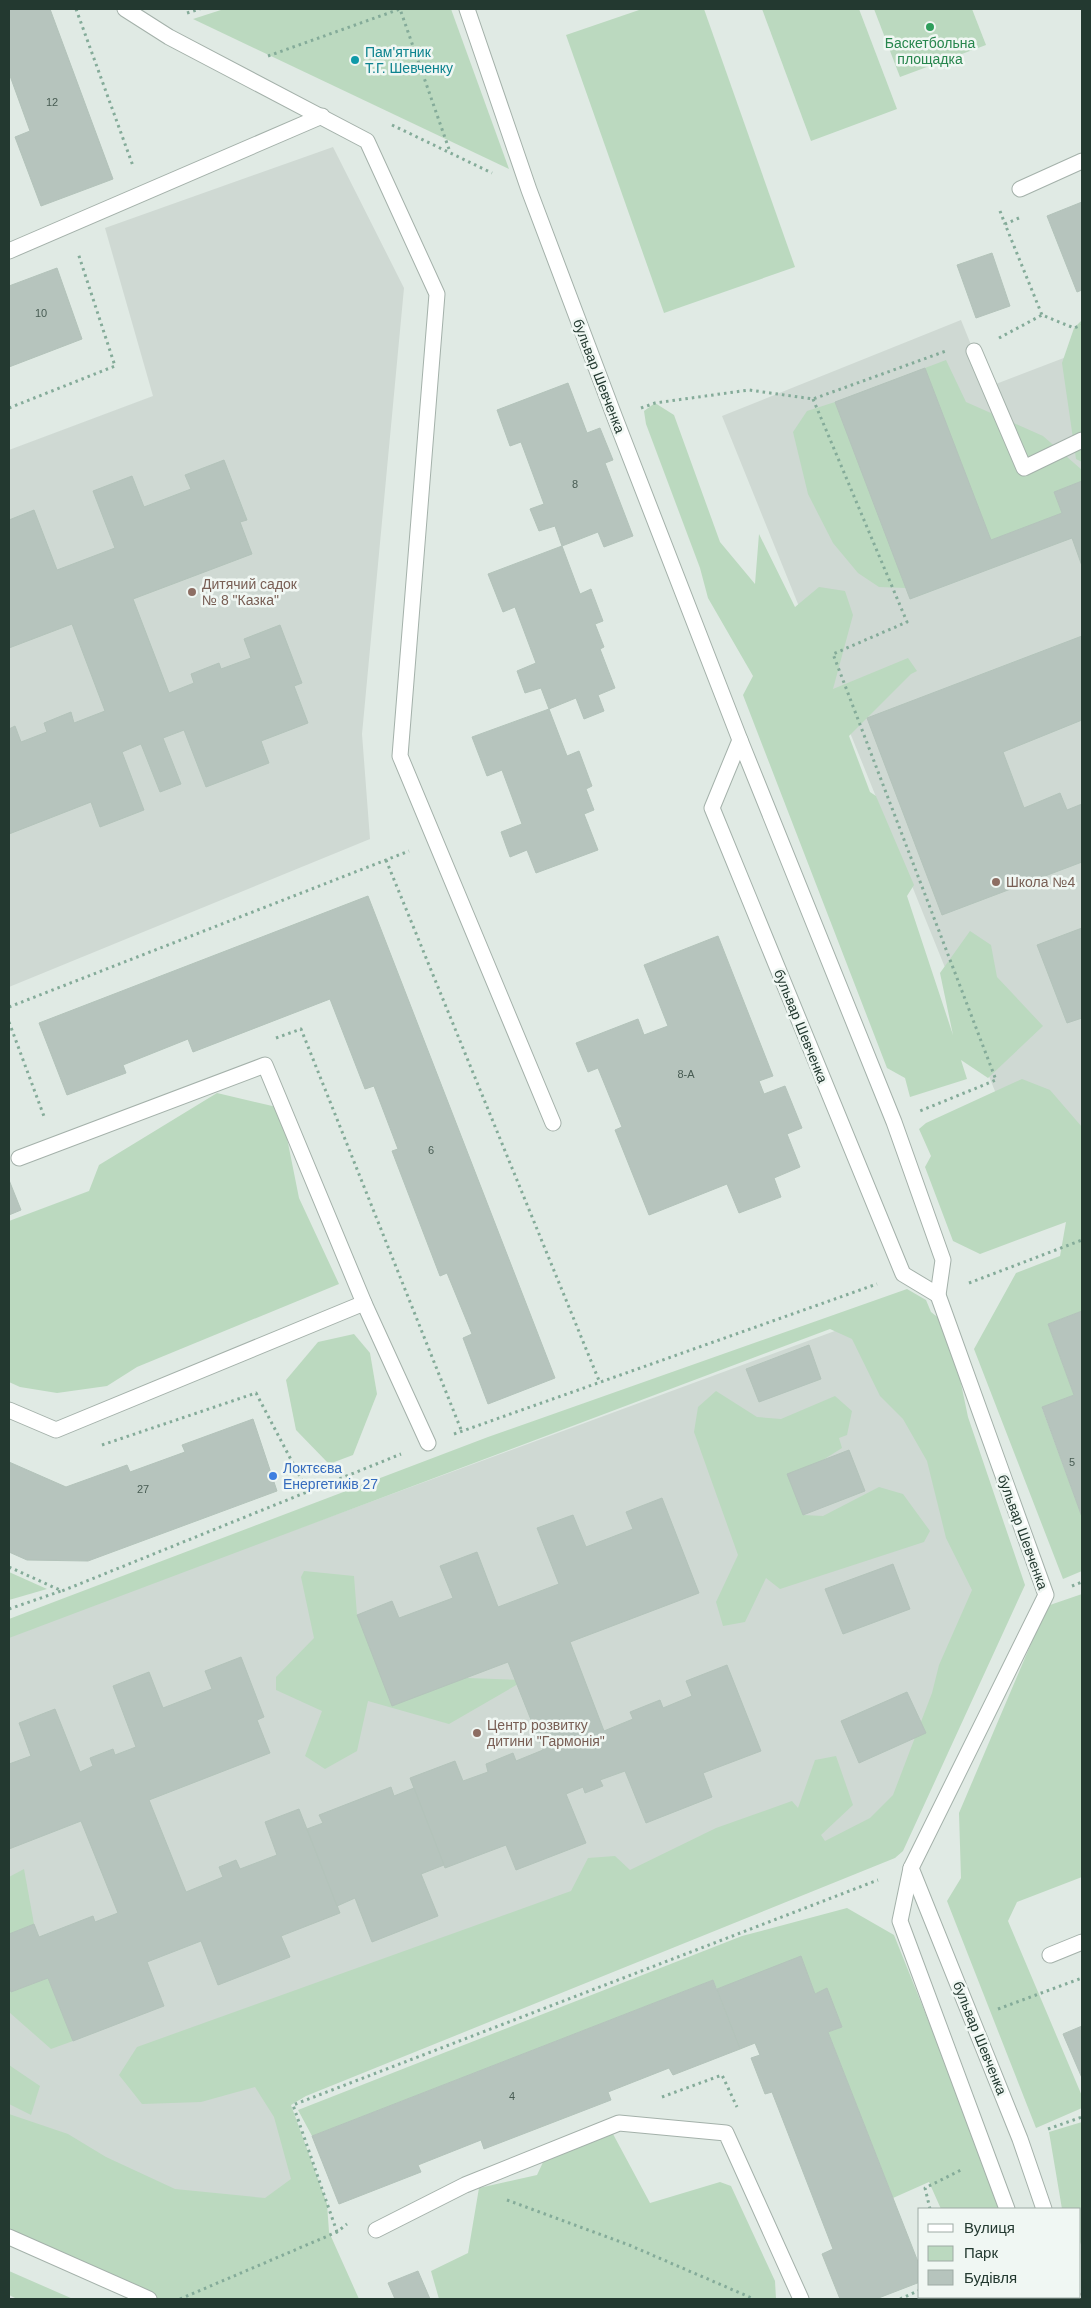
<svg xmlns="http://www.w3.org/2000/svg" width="1091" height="2308" font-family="Arial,sans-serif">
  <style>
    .built { fill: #cfd9d3 }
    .green { fill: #bbd9bf }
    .building { fill: #b6c4bd; stroke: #b3c3ba }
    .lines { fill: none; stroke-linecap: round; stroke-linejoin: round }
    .lane-casing { stroke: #a4b1aa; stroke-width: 17 }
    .street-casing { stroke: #a4b1aa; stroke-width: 17 }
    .path { stroke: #84ab99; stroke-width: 3; stroke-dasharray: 2.5 4; stroke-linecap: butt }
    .lane { stroke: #fff; stroke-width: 15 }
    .street { stroke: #fff; stroke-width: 15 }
    .leisure-dot { fill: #2e9e5b; stroke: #f0f7f3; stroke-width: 2 }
    .culture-dot { fill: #0f9aa8; stroke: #f0f7f3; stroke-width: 2 }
    .education-dot { fill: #8d6e63; stroke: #f0f7f3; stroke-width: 2 }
    .shop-dot { fill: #3f7fe0; stroke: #f0f7f3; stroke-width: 2 }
    .labels { text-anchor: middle; stroke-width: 5; stroke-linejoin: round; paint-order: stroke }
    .number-label { font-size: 11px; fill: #485c53 }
    .leisure-label { font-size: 14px; fill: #27864d; stroke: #f0f7f3 }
    .culture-label { font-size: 14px; fill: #0d838f; stroke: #f0f7f3; text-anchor: start }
    .street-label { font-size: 14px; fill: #233930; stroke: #f0f7f3 }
    .education-label { font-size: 14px; fill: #785e54; stroke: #f0f7f3; text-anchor: start }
    .shop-label { font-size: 14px; fill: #366cbe; stroke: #f0f7f3; text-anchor: start }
  </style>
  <rect width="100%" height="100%" fill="#e0eae4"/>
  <g class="built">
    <path d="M333,147L404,288L362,734L370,839L9,987V450L153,396L105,228Z"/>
    <path d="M961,320L988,387L1082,351V1189L1041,1205L722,416Z"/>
    <path d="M911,1303L1013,1589L899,1832L282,2096L326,2227L246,2257L9,2125V1635Z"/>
  </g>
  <g class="green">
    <path d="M224,9H451L509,169L193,19Z"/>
    <path d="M642,9H704L795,267L664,313L566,35Z"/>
    <path d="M762,9H859L897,109L811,141Z"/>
    <path d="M874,9H972L986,45L900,77Z"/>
    <path d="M1082,320V462L1076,459L1062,363L1074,328Z"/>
    <path d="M946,360L966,402L1043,436L1082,470V481L1054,492L1062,513L991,540L925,368Z"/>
    <path d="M835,402L906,588L879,587L858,573L833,543L808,494L793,432L807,411Z"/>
    <path d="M655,403L674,415L720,542L755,584L759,534L795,607L819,587L845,591L853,615L833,689L908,658L917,671L911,674L849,736L870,792L876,796L914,885L907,896L953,1035L940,973L970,931L991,945L997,977L1043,1026L988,1078L961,1060L967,1079L910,1097L905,1078L887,1068L743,695L753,676L708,598L700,568L646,424L644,411Z"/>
    <path d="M1022,1079L1050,1090L1082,1127V1311L1048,1324L1074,1395L1042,1408L1082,1517V1571L1063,1579L974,1349L1016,1273L1060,1256L1066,1222L980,1254L953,1241L925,1167L931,1156L919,1129L926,1123Z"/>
    <path d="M217,1093L281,1108L299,1198L339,1284L137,1367L107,1386L57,1393L20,1387L9,1382V1221L89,1191L99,1165Z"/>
    <path d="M907,1289L926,1300L931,1312L949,1326L968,1417L1025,1585L903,1851L895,1858L306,2096L291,2105L327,2204L329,2232L359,2299H159L94,2272L9,2230V2114L68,2134L106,2157L175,2189L265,2198L291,2179L274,2117L255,2087L201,2102L142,2104L119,2075L137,2047L571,1891L588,1858L615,1856L630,1870L716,1828L792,1801L798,1808L815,1760L836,1756L853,1805L821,1835L825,1841L870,1818L893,1795L932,1693L939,1665L972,1590L946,1538L927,1461L903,1419L880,1396L852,1339L830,1329L9,1638V1619L488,1437Z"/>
    <path d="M354,1334L370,1353L377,1394L353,1455L329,1464L296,1430L286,1380L318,1342Z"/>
    <path d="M716,1391L757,1417L781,1419L835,1396L852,1411L847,1435L839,1438L842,1448L791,1480L803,1515L823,1516L879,1487L903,1494L930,1531L924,1542L780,1589L766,1578L745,1622L723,1626L716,1602L738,1555L694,1432L698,1407Z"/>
    <path d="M304,1571L354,1576L357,1615L408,1676L525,1680L449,1724L368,1701L357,1751L325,1769L305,1756L322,1711L276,1690V1677L314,1638L301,1577Z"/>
    <path d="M9,1572L47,1589L9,1600Z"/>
    <path d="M1082,1594V1877L1017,1902L1008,1921L1082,2096V2108L1036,2128L947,1901L961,1878L959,1813L1047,1606Z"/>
    <path d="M24,1869L34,1924L9,1934V1877Z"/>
    <path d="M847,1908L894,1935L971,2127L1001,2209H941L929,2182L893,2198L828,2032L842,2027L827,1989L815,1994L801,1957L717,1989L713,1980L312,2136L298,2110L742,1936Z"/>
    <path d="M48,1978L73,2041L51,2049L9,2012V1986L11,1992Z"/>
    <path d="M9,2065L40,2086L31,2115L9,2104Z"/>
    <path d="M1082,2122V2247L1080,2242V2209H1062L1049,2132Z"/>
    <path d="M613,2134L650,2203L720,2182L731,2186L775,2281L776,2299H439L431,2271L468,2253L479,2188L537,2175L545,2158Z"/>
    <path d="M9,2271L73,2299H17L9,2295Z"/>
  </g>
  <g class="building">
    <path d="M9,9H50L113,179L41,206L15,137L30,131L9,73Z"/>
    <path d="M1082,202V290L1077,292L1047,216Z"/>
    <path d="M992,253L1010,306L976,318L957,265Z"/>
    <path d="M57,268L82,339L9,367V286Z"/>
    <path d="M925,368L991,540L1062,513L1054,492L1082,481V566L1072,538L910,599L835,402Z"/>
    <path d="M568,383L587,433L600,428L613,460L605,463L633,536L604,547L598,532L562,546L555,526L539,531L530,509L544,504L521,442L510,446L497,410Z"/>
    <path d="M224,460L247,520L240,522L252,554L133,599L169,693L194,683L191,674L219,663L221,669L251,658L244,639L280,625L302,683L294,686L308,723L261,741L269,763L206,787L184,730L163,738L181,784L160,792L141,744L122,752L144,810L100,827L91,802L9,834V729L15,726L21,742L47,732L44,723L71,712L74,723L105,711L72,624L9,648V520L34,510L57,570L115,548L93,491L132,476L144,507L191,489L185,475Z"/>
    <path d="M562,546L580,594L591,589L603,621L595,624L604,647L600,649L615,688L598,695L604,711L584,719L576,698L549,709L541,688L525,693L517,671L536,663L515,607L503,612L488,574Z"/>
    <path d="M1082,636V720L1003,752L1024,808L1060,793L1067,810L1082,804V862L942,915L867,718Z"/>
    <path d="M549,709L567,756L579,751L592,786L586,789L594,810L584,814L598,850L536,873L527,850L510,857L501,832L522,824L502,770L487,776L472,737Z"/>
    <path d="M368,896L555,1378L488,1404L463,1338L472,1334L447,1273L440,1276L392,1151L398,1149L374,1086L365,1089L330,999L193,1052L188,1039L123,1065L126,1073L67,1095L39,1023Z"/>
    <path d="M1082,928V1018L1067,1023L1037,945Z"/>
    <path d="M718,936L773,1076L759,1081L764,1094L785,1086L802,1128L787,1134L800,1167L774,1178L781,1197L739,1213L727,1184L649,1215L615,1130L622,1127L598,1068L588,1072L576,1043L638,1019L644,1035L668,1026L644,965Z"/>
    <path d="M9,1180L21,1210L9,1215Z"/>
    <path d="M1082,1311V1517L1042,1407L1074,1395L1048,1324Z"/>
    <path d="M809,1345L821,1379L759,1402L746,1369Z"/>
    <path d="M253,1419L277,1491L88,1561L27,1560L9,1552V1462L66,1487L127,1465L130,1472L185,1452L182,1445Z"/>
    <path d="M849,1450L865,1491L803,1515L787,1474Z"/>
    <path d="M662,1498L699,1593L570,1642L604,1731L633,1719L630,1712L660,1700L663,1708L692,1696L686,1681L727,1665L761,1751L703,1773L712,1797L646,1823L625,1771L600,1780L603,1786L585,1793L583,1787L566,1794L586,1843L516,1870L506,1845L445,1868L410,1778L455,1761L463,1781L488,1772L486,1764L513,1753L516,1761L543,1750L508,1662L392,1706L357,1615L392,1601L399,1618L453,1598L440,1566L477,1552L498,1607L559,1584L537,1528L573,1515L586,1547L633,1529L626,1512Z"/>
    <path d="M893,1564L910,1609L843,1634L825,1589Z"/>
    <path d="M241,1657L264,1717L257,1720L270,1753L149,1800L186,1892L223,1877L219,1867L236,1860L240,1869L277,1855L265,1822L299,1809L340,1913L281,1936L290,1957L218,1985L201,1941L147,1962L164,2006L73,2041L48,1978L11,1992L9,1986V1934L34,1924L39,1937L93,1916L95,1922L118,1913L81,1821L9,1849V1764L31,1756L19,1723L55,1709L80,1772L93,1766L90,1758L113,1749L115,1755L136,1747L113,1686L149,1672L163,1708L212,1689L205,1671Z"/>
    <path d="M907,1692L926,1733L859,1763L841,1721Z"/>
    <path d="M391,1787L394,1796L414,1788L444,1865L421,1874L438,1916L372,1942L355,1898L337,1906L307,1829L323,1823L319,1815Z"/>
    <path d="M801,1956L815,1994L827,1988L842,2027L828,2032L920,2267V2282L876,2299H840L822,2254L833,2249L772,2092L765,2094L751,2058L760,2055L755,2043L740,2049L717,1989Z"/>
    <path d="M713,1980L740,2049L673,2075L669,2068L608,2092L611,2100L484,2149L481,2140L418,2165L421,2172L339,2204L312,2136Z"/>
    <path d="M1082,2026V2078L1063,2034Z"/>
    <path d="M418,2271L430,2299H395L388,2283Z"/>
  </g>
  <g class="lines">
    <g class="lane-casing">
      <g id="lane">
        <path d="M125,9L169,37L367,141L437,294L400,756L553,1123"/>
        <path d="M1020,189L1082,161"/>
        <path d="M9,251L322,116"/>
        <path d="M974,351L1024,468L1082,440"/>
        <path d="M19,1158L265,1065L364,1303"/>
        <path d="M9,1410L56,1430L364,1303L428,1443"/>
        <path d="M1050,1955L1082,1942"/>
        <path d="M376,2230L465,2185L619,2123L726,2133L801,2299"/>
        <path d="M9,2237L149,2299"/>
      </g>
    </g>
    <g class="street-casing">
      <g id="street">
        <path d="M467,9L529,190L615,418L740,740L894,1122L943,1260L938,1295L1046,1595L911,1868L1020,2139L1044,2209"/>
        <path d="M740,740L712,808L903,1274L938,1295"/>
        <path d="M911,1868L900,1921L1007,2209"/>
        <path d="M1039,2297L1040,2299"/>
        <path d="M1073,2297L1074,2299"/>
      </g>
    </g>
    <g class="path">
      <path d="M76,9L133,166"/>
      <path d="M187,13L200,9"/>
      <path d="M268,56L400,9L450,152"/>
      <path d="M392,125L492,173"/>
      <path d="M1000,211L1005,224"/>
      <path d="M1019,218L1005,224L1042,315"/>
      <path d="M999,338L1042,315L1074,328L1082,325"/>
      <path d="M813,399L907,622L833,654L996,1080L920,1111"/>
      <path d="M9,408L115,366L78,253"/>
      <path d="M641,408L655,403L749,390L813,399L946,351"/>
      <path d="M386,860L600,1383"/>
      <path d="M9,1007L409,851"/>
      <path d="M9,1022L45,1119"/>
      <path d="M276,1038L301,1029L462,1432"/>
      <path d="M969,1283L1082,1240"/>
      <path d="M454,1434L877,1284"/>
      <path d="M102,1445L256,1393L308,1492"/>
      <path d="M9,1567L62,1591L401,1454"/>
      <path d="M1072,1586L1082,1582"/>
      <path d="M9,1609L61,1591"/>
      <path d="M998,2009L1082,1978"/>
      <path d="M662,2097L722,2075L737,2107"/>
      <path d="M1048,2129L1082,2117"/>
      <path d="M507,2200L629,2245L754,2299"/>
      <path d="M930,2209L925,2188L963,2169"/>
      <path d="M337,2232L293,2105L878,1880"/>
      <path d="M951,2297L952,2299"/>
      <path d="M180,2299L337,2232L347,2224"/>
      <path d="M900,2299L920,2290"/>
    </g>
    <use href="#lane" class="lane"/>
    <use href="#street" class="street"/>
  </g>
  <circle class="leisure-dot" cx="930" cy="27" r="5"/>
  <circle class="culture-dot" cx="355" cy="60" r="5"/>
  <g class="education-dot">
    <circle cx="192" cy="592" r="5"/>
    <circle cx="996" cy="882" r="5"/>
    <circle cx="477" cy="1733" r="5"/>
  </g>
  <circle class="shop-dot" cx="273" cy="1476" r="5"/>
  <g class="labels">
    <g class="number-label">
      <text x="52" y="106">12</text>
      <text x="41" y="317">10</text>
      <text x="575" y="488">8</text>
      <text x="686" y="1078">8-А</text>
      <text x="431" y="1154">6</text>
      <text x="1072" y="1466">5</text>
      <text x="143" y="1493">27</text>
      <text x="512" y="2100">4</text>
    </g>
    <g class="leisure-label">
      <text x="930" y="48">Баскетбольна<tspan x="930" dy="16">площадка</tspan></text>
    </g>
    <g class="culture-label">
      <text x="365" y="57">Пам'ятник<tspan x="365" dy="16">Т.Г. Шевченку</tspan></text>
    </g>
    <g class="street-label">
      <text transform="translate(599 376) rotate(69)" y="5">бульвар Шевченка</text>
      <text transform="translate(801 1026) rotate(68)" y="5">бульвар Шевченка</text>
      <text transform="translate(1023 1532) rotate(70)" y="5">бульвар Шевченка</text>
      <text transform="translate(980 2038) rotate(68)" y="5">бульвар Шевченка</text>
    </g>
    <g class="education-label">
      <text x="202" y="589">Дитячий садок<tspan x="202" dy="16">№ 8 "Казка"</tspan></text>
      <text x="1006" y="887">Школа №4</text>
      <text x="487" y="1730">Центр розвитку<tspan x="487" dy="16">дитини "Гармонія"</tspan></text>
    </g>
    <g class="shop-label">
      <text x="283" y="1473">Локтєєва<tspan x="283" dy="16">Енергетиків 27</tspan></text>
    </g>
  </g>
  <rect width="1091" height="2308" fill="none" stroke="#233930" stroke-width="20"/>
  <rect x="918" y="2208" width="162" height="90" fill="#f0f7f3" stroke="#9eaba5"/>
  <rect x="928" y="2224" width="25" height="8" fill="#ffffff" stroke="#9eaba5"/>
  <text x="964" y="2233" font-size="15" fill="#233930">Вулиця</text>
  <rect x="928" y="2246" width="25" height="15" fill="#bbd9bf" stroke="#9eaba5"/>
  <text x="964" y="2258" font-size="15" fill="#233930">Парк</text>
  <rect x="928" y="2270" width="25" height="15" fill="#b6c4bd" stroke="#9eaba5"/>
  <text x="964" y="2283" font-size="15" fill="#233930">Будівля</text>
</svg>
